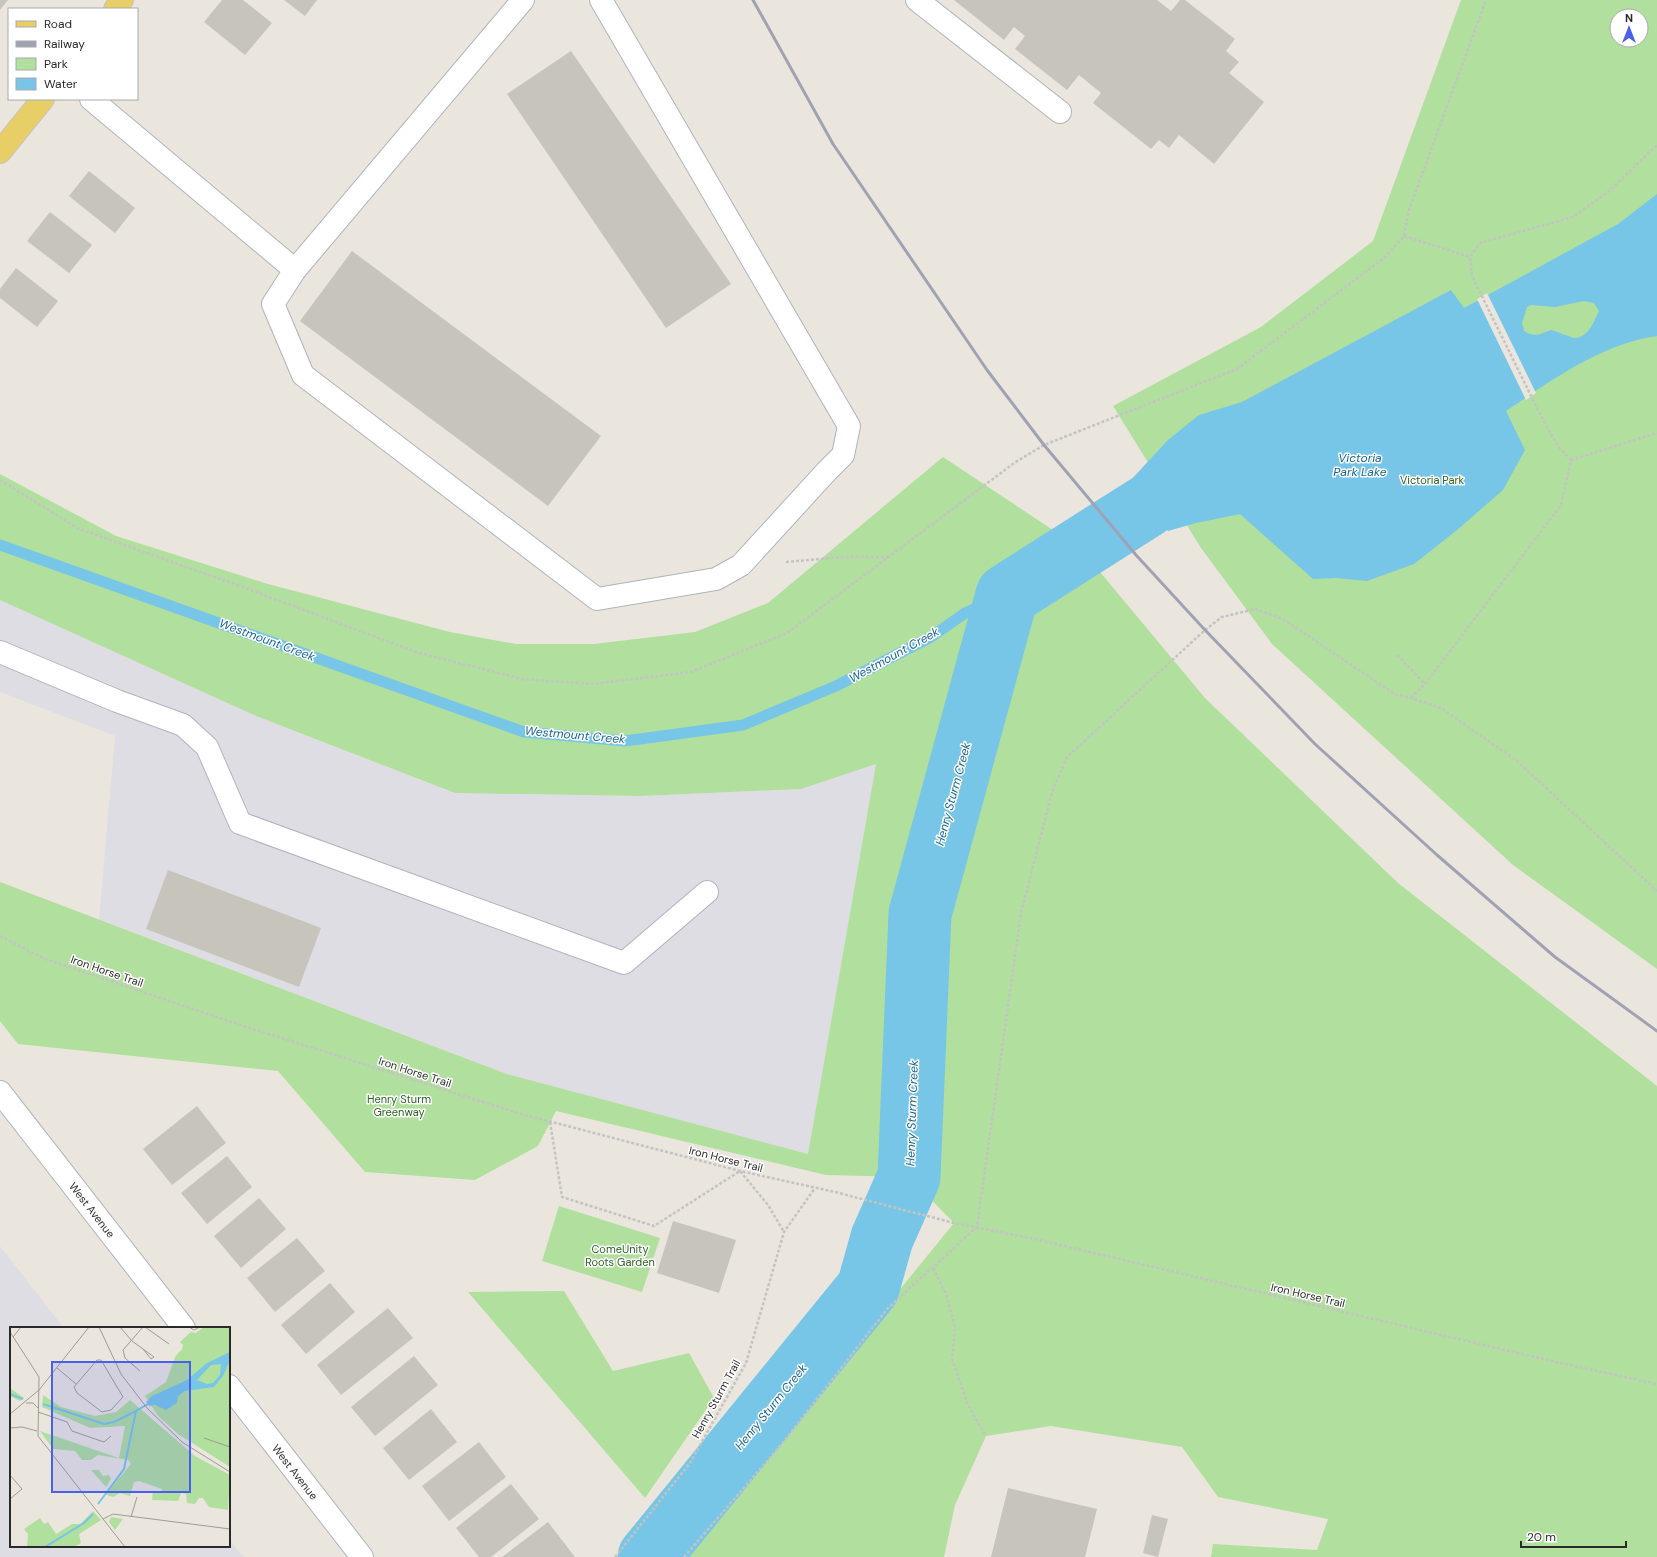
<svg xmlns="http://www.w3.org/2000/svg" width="1657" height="1557" font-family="'DM Sans',sans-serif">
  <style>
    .industrial { fill: #dfdde4 }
    .green { fill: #b1df9d; fill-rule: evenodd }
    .water { fill: #77c5e7; fill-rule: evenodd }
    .pier { fill: #ebe6dd }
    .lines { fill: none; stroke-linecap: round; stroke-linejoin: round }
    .stream { stroke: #77c5e7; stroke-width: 11 }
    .river { stroke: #77c5e7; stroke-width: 63 }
    .building { fill: #c7c4bc }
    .minor-casing { stroke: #b0b3bd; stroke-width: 24 }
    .major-casing { stroke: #c3c3c3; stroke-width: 24 }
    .path { stroke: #c3c3c3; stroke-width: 2.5; stroke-dasharray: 3 2; stroke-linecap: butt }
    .minor { stroke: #fff; stroke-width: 22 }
    .major { stroke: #e8ce66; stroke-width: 22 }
    .rail { stroke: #a0a2b3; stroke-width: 3 }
    .labels { text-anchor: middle; stroke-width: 3; stroke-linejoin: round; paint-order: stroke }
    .park-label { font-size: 11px; fill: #2b631f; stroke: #fff }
    .street-label { font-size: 11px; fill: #2a2a2a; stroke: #fff }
    .water-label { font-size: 12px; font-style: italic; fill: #166493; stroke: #fff }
    .inset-river { fill: none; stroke: #77c5e7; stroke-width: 2 }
    .inset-road { fill: none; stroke: #9e9b95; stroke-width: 1 }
    .view { fill: #4761ee; fill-opacity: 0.15; stroke: #4761ee; stroke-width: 2 }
    .inset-edge { fill: none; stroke: #2a2a2a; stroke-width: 2 }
  </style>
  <rect width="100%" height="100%" fill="#ebe6dd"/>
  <g class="industrial">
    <path d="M0,600L256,716L455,793L641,796L801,789L876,764L808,1154L507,1074L99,919L115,736L0,692Z"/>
    <path d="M0,1246L64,1328H11V1546H229V1539L243,1557H0Z"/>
  </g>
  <g class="green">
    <path d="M1461,0H1657V969L1513,865L1272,644L1201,548L1113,406L1261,327L1373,241ZM1617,16H1641V40H1617Z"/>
    <path d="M943,457L1080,548L1205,698L1398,883L1657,1086V1557H1211L1213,1544L1317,1550L1328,1519L1218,1497L1182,1447L1051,1426L986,1436L955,1505L944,1557H671L800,1412L954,1223L909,1177L826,1175L556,1111L538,1146L475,1180L365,1172L278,1071L18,1044L0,1021V882L507,1074L808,1154L876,764L801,789L641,796L455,793L256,716L0,600V474L116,536L268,584L450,632L516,644H594L695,632L768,603Z"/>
    <path d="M559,1206L660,1238L642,1292L542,1261Z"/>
    <path d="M564,1291L613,1371L689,1353L714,1398L645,1498L468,1292Z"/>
  </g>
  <path class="water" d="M1657,194V336C1601,344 1552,380 1506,411L1525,450L1503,490L1457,530L1414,564L1367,581L1336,578L1313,579L1240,514L1196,523L1168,531L1128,483L1168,440L1199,415L1242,402L1451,290L1464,308L1618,224ZM1584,301L1594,303L1599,311C1594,321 1589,337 1575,338C1572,338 1556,331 1551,330C1540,334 1535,338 1524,331L1522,323L1527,307L1531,305L1555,307Z"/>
  <path class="pier" d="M1487,293L1536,393L1526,400L1477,299Z"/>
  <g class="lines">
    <path class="stream" d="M0,545L524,732L625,741L743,725L836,686L931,637L965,613L1007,595"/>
    <path class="river" d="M649,1557L868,1288L882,1238L909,1177L920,914L1007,595L1147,506"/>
  </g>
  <g class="building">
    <path d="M0,0H8L0,10Z"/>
    <path d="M222,0H243L272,23L245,55L204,22Z"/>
    <path d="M284,0H317L305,16Z"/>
    <path d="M954,0H1157L1171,11L1180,0H1185L1235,39L1226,51L1239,62L1229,73L1264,102L1214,164L1179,135L1169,148L1159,140L1151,149L1093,103L1101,93L1079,75L1067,90L1015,49L1025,36L1014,27L1004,40Z"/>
    <path d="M571,51L731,284L666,328L507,94Z"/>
    <path d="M89,171L135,208L115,233L69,196Z"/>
    <path d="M50,212L92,245L69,273L27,241Z"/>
    <path d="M352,251L601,436L548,506L300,321Z"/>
    <path d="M16,268L58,301L37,327L0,298V289Z"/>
    <path d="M168,870L321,928L299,987L146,929Z"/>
    <path d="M197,1106L226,1143L172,1185L143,1149Z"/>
    <path d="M227,1156L252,1187L207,1224L181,1193Z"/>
    <path d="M259,1198L286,1229L241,1268L214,1236Z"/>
    <path d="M673,1221L736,1240L719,1293L657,1273Z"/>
    <path d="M297,1238L325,1271L275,1312L247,1278Z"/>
    <path d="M330,1283L355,1312L306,1354L281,1325Z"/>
    <path d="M388,1308L413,1338L341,1395L317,1365Z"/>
    <path d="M414,1356L438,1385L375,1436L351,1407Z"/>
    <path d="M431,1409L457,1442L409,1480L383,1448Z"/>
    <path d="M479,1442L506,1477L449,1521L422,1486Z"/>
    <path d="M511,1484L539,1519L491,1557H479L456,1528Z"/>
    <path d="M1008,1488L1097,1509L1085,1557H991Z"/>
    <path d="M1152,1515L1168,1519L1158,1557L1143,1553Z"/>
    <path d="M548,1522L575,1557H502Z"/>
  </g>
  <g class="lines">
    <g class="minor-casing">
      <g id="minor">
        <path d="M523,0L295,270L273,304L303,375L597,599L716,579L741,565L826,472L843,455L849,426L601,0"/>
        <path d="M917,0L1060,112"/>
        <path d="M91,99L295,270"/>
        <path d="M0,652L117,701L183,725L207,747L240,823L624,963L707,892"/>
        <path d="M0,1092L184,1328"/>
        <path d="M229,1386L362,1557"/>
      </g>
    </g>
    <g class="major-casing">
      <g id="major">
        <path d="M115,9L122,0"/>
        <path d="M0,152L43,99"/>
      </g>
    </g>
    <g class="path">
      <path d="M1404,236L1470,257"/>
      <path d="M1571,460L1557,445L1539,412L1472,276L1470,257L1480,243L1573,217L1608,192L1657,145"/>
      <path d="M1571,460L1657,433"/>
      <path d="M0,480L79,529L240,586L416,652L522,679L593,684L691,672L787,633L1014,463L1044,445L1237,369L1383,259L1404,236L1409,210L1486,0"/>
      <path d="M786,562L843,557H888"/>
      <path d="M1397,655L1425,684"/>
      <path d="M1411,698L1425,684L1561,505L1571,460"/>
      <path d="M0,936L45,959L250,1028L521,1114L740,1171L835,1192L954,1223L1035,1239L1556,1362L1657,1384"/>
      <path d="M550,1122L562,1197L654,1226L740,1171L768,1205L784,1232"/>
      <path d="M933,1268L946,1294L955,1328L952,1359L968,1405L986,1436"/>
      <path d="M615,1557L690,1463L746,1363L784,1232L815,1188"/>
      <path d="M684,1557L781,1445L888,1308L977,1227L1021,913L1052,792L1067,757L1205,630L1222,617L1255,609L1283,619L1396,695L1411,698L1441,708L1516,760L1657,891"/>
    </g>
    <use href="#minor" class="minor"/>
    <use href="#major" class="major"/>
    <path class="rail" d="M753,0L833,144L987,370L1044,445L1136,555L1205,630L1315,744L1437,855L1555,957L1657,1031"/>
  </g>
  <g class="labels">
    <g class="park-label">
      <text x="1432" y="484">Victoria Park</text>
      <text x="399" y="1103">Henry Sturm<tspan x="399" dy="13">Greenway</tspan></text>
      <text x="620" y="1253">ComeUnity<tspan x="620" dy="13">Roots Garden</tspan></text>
    </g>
    <g class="street-label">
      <text transform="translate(107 971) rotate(19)" y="4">Iron Horse Trail</text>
      <text transform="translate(415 1072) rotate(18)" y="4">Iron Horse Trail</text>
      <text transform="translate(726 1159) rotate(14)" y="4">Iron Horse Trail</text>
      <text transform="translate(92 1210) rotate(52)" y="4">West Avenue</text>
      <text transform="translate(1308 1295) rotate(13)" y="4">Iron Horse Trail</text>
      <text transform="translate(716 1399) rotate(-61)" y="4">Henry Sturm Trail</text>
      <text transform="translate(295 1472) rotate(52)" y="4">West Avenue</text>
    </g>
    <g class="water-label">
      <text x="1360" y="462">Victoria<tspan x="1360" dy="14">Park Lake</tspan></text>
      <text transform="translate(267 640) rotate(20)" y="4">Westmount Creek</text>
      <text transform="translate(894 655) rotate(-29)" y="4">Westmount Creek</text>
      <text transform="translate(575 735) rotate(5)" y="4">Westmount Creek</text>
      <text transform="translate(953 794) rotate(-75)" y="4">Henry Sturm Creek</text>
      <text transform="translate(912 1113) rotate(-88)" y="4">Henry Sturm Creek</text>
      <text transform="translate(771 1407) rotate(-51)" y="4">Henry Sturm Creek</text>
    </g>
  </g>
  <g transform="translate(10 1327)">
    <rect width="220" height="220" fill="#ebe6dd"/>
    <path d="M194,0H220V140L168,107L148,89L135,69L156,55L165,30L172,22L173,18L170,15L181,5L186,6ZM0,61L14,71L10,74L0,69ZM33,68L51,80L85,89L106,85L120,73L185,129L220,148L218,183L199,180L193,171H189L185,177L177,176L176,167L171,166L168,174L142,173L143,164H152V162L129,154L124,155L120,169L110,166L103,170L99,169L96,167L121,137L118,133L88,128L81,133H72L65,124L43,122L30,104L109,131L115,99L80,101L32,80ZM81,143H89L93,149L99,148L101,152L96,160ZM83,184L91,193L69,207L71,216L64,220H17L18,207L14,202L30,191L34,197L38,195L46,207L62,197H70ZM101,190L113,192L105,203L99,195Z" fill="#b1df9d"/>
    <path d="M220,25V33L213,49L204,60L175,64L168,69L167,76L156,83L145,78L139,79L136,75L142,69L177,53L197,36ZM211,37L210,48L203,56L197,57L187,53L201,38Z" fill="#77c5e7" fill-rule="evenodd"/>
    <path class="inset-river" d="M0,67L13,72M33,77L94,97L104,95L126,84M88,177L114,142L126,84L138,77M35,220L74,196L83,187"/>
    <path class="inset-road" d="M89,0L111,47L137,81L172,115L220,145M110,0L122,14L144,30L141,32L133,22M135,0L159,17M179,0L184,3L190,0M0,5L29,50L28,109L115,220M3,10L11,0M87,33H91L113,70L101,83L92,85L67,66L64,60ZM47,41L66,57M130,44L115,31L113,23L133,0M16,76H23L28,81M28,85L57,95L62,104L94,115L101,109M0,87L29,63L79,0M0,101L12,100L27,104M194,111L220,120M0,172L12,162L0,148M121,190L127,170M93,192L103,187L220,202"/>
    <path class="view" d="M42,35H180V165H42Z"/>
    <rect width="220" height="220" class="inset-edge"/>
  </g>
  <rect x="8" y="8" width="130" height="92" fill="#ffffff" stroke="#aaaaaa"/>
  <rect x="16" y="21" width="20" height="6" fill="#e8ce66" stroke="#aaaaaa"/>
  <text x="44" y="28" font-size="12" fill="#2a2a2a">Road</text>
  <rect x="16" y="41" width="20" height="6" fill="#a0a2b3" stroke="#aaaaaa"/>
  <text x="44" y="48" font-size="12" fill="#2a2a2a">Railway</text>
  <rect x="16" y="58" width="20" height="12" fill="#b1df9d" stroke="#aaaaaa"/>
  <text x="44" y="68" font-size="12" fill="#2a2a2a">Park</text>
  <rect x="16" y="78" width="20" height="12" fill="#77c5e7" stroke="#aaaaaa"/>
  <text x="44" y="88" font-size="12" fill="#2a2a2a">Water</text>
  <g transform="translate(1629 28)"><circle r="19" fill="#ffffff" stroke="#aaaaaa"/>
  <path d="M0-3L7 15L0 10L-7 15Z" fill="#4761ee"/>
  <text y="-6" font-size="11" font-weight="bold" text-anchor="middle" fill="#2a2a2a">N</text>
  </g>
  <path d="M1521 1541v6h105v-6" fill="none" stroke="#2a2a2a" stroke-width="2"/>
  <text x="1527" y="1541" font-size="12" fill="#2a2a2a" stroke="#ffffff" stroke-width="3" paint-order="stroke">20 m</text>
</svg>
